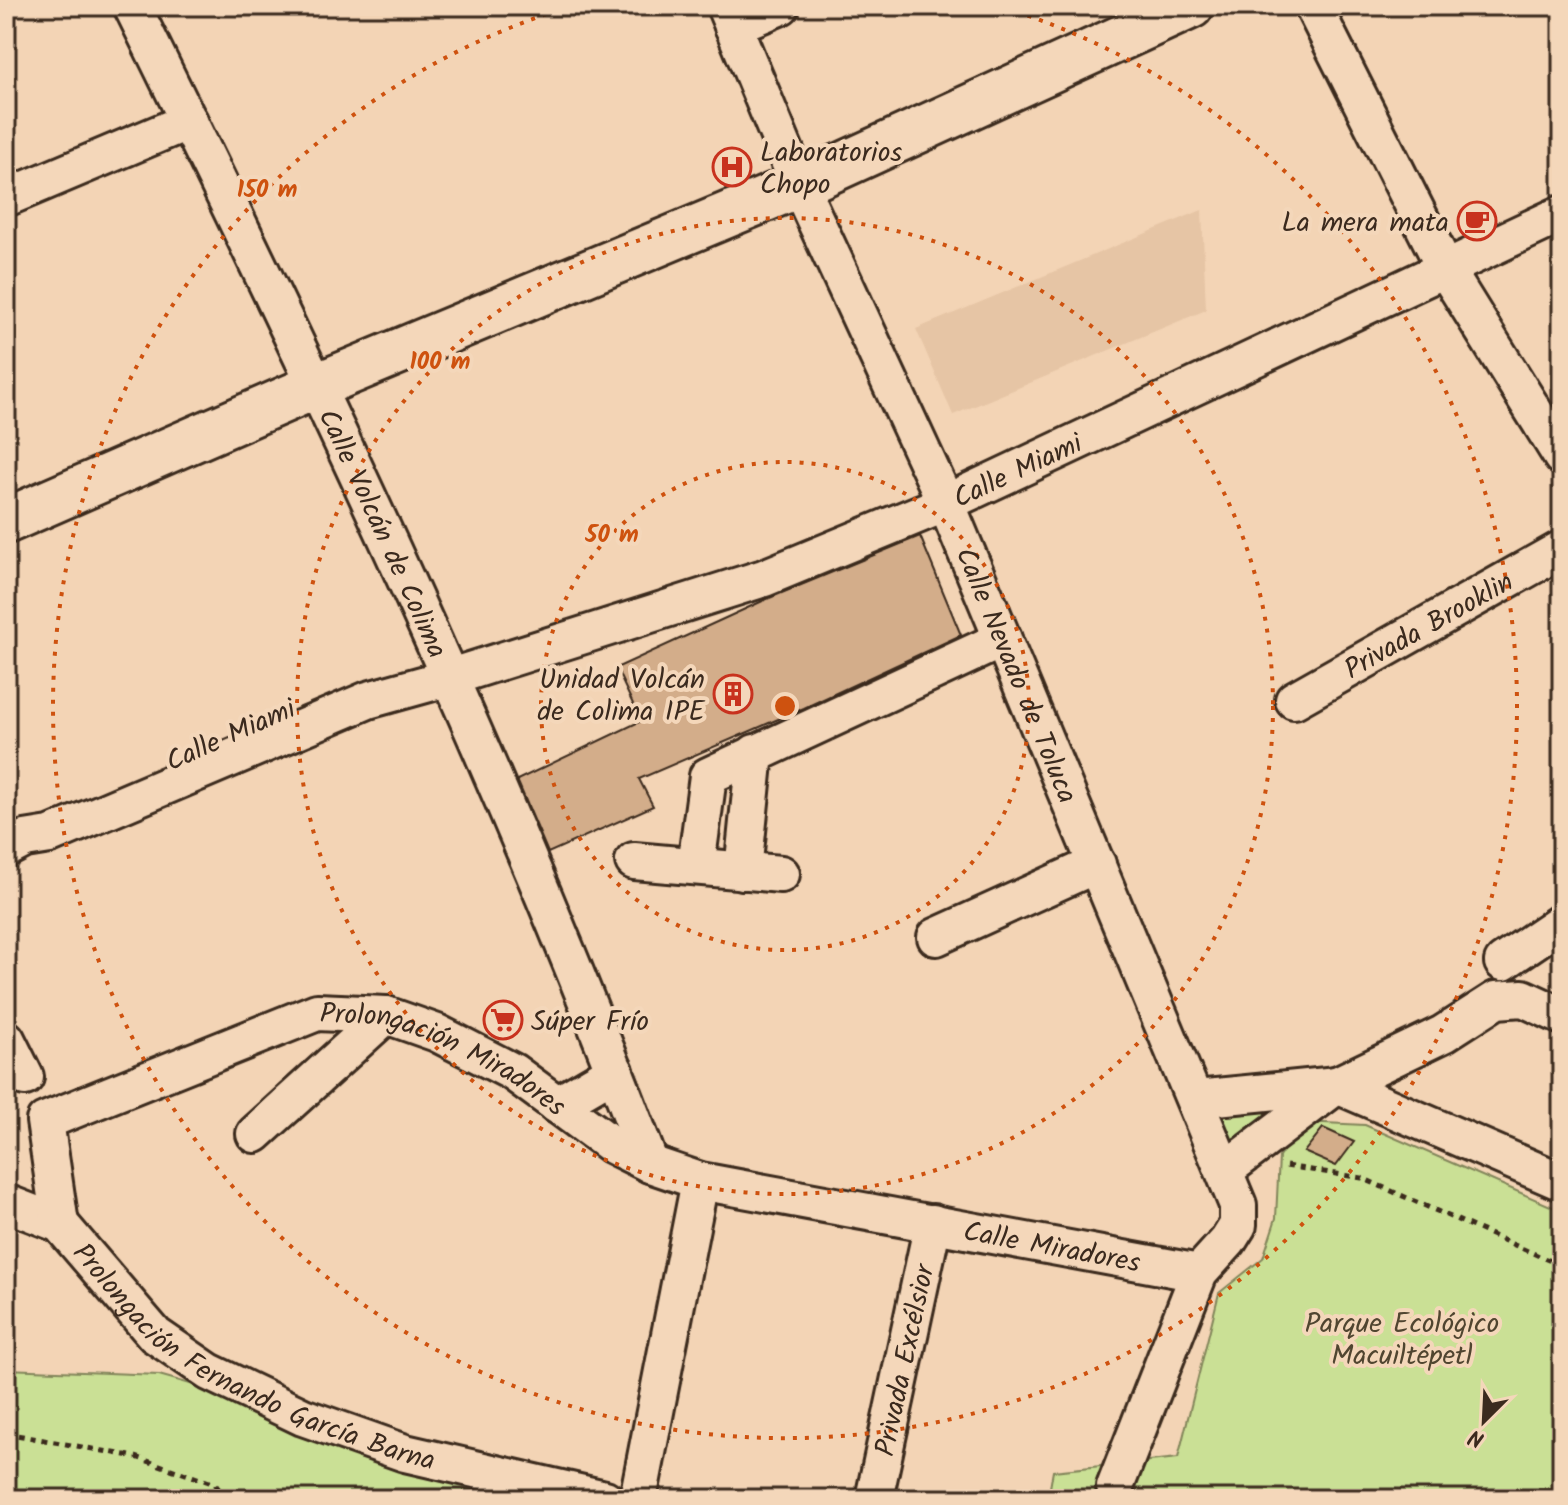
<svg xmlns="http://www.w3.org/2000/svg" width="1568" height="1505" font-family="Kalam,sans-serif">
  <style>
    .built { fill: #e6c5a5 }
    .green { fill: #cae095; stroke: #82855a; stroke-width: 2 }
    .building { fill: #d3ad8a; stroke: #3b2a1e; stroke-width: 2 }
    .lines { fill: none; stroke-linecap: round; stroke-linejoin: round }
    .street-casing { stroke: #3b2a1e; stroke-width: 42 }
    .secondary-casing { stroke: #3b2a1e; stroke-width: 50 }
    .path { stroke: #3b2a1e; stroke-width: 5; stroke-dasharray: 6 6; stroke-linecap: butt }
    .street { stroke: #f4d7ba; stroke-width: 36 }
    .secondary { stroke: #f4d7ba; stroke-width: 44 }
    .ring { fill: none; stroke: #ce520f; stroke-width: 4; stroke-dasharray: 4 8 }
    .labels { text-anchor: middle; stroke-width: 8; stroke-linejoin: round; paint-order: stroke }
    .poi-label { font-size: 28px; fill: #3b2a1e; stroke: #f4d7ba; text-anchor: start }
    .street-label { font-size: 28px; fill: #3b2a1e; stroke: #f4d7ba }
    .park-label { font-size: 28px; fill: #504530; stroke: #f4d7ba }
    .centre { fill: #ce520f; stroke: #f4d7ba; stroke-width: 4 }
    .ring-label { font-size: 24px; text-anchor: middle; font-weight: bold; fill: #ce520f; stroke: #f4d7ba; stroke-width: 8; stroke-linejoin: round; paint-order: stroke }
  </style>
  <rect width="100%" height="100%" fill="#f3d4b5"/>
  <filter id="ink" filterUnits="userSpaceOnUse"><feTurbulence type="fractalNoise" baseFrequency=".0125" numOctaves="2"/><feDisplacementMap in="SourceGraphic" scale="16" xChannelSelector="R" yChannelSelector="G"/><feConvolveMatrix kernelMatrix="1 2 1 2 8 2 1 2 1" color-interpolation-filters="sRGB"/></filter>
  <g filter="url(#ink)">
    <path class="built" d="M1202,210L1206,310L953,415L916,329Z"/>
    <g class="green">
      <path d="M1284,1099L1227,1148L1213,1108Z"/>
      <path d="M1303,1122L1365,1125L1562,1211V1499H1048L1053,1471L1178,1458L1219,1293L1263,1258L1276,1218L1279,1157Z"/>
      <path d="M6,1369L159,1375L593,1499H6Z"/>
    </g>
    <g class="building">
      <path d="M920,536L961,635L804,708L639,779L653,806L548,853L517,780L641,721L616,668L767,599Z"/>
      <path d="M1323,1128L1354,1142L1336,1166L1304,1152Z"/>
    </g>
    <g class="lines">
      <g class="street-casing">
        <g id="street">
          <path id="s1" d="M132,6C319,385 501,768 650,1164"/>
          <path id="s2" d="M725,6L799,185L946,503L1238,1205V1225L1228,1241L1199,1273L1115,1487"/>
          <path d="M1313,6L1446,270L1562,457"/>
          <path d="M733,26L781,6"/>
          <path d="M6,198L189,121"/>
          <path id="s3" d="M1294,700L1562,549"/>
          <path id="s4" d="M6,849L25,839L50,835L368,700L451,677L764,578L946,503L1562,214"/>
          <path d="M634,861L781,874"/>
          <path d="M696,866L708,776L1003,639"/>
          <path d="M743,871L755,753"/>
          <path d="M936,937L1097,864"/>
          <path d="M1503,962L1562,922"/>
          <path d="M6,1039L25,1077"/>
          <path d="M1196,1099L1337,1085L1562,1182"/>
          <path d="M557,1105L615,1071"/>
          <path d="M255,1134L386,1015"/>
          <path d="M1225,1170L1337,1085L1443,1034L1496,1000L1523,998L1562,1016"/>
          <path id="s5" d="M6,1203L60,1224L155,1335L209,1372L303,1417L405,1453L605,1499"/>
          <path id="s6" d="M60,1224L45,1121L317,1012L386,1015L437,1033L513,1072L612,1145L650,1164L700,1181L1199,1273"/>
          <path d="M638,1499L700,1181"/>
          <path id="s7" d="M874,1499L933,1223"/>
        </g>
      </g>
      <g class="secondary-casing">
        <path id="secondary" d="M6,521L316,386L799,185L1191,6"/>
      </g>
      <g class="path">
        <path d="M1286,1166L1362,1178L1562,1266"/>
        <path d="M6,1433L136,1457L215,1484L226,1499"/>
        <path d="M1524,1493L1534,1499"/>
      </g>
      <use href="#street" class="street"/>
      <use href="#secondary" class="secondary"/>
    </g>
  </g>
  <g class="ring">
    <circle cx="785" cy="706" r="244"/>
    <circle cx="785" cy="706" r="488"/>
    <path d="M1005 8A732 732 0 1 1 565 8"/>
  </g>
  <defs>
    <g id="hospital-ring" transform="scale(2)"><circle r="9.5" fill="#f4d7ba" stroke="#c8321e" stroke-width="1.5"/><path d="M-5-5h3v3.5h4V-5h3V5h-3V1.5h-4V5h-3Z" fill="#c8321e"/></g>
    <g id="cafe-ring" transform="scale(2)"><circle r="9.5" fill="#f4d7ba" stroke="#c8321e" stroke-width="1.5"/><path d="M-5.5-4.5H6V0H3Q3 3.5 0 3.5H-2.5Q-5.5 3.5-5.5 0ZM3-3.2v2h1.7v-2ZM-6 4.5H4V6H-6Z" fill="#c8321e"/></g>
    <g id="building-ring" transform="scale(2)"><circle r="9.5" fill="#f4d7ba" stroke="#c8321e" stroke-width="1.5"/><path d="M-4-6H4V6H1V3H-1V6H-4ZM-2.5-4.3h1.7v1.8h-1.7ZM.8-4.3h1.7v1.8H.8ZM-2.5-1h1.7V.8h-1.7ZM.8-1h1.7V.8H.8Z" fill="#c8321e"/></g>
    <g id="supermarket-ring" transform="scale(2)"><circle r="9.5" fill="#f4d7ba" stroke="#c8321e" stroke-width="1.5"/><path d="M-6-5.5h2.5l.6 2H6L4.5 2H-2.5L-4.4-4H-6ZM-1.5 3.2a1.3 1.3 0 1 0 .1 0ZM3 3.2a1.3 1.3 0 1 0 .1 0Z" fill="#c8321e"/></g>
  </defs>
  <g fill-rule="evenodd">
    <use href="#hospital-ring" x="732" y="167"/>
    <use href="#cafe-ring" x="1477" y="221"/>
    <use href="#building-ring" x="733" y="694"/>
    <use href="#supermarket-ring" x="503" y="1020"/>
  </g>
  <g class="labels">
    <g class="poi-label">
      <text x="760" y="161">Laboratorios<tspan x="760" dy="32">Chopo</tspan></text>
      <text x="1449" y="231" text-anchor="end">La mera mata</text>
      <text x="705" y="688" text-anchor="end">Unidad Volcán<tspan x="705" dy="32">de Colima IPE</tspan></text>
      <text x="531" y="1030">Súper Frío</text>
    </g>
    <g class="street-label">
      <text dy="10" stroke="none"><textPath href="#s4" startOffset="1082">Calle Miami</textPath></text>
      <text dy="10" stroke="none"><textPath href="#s1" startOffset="584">Calle Volcán de Colima</textPath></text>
      <text dy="10" stroke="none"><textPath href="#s3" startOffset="154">Privada Brooklin</textPath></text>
      <text dy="10" stroke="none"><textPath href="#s2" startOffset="730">Calle Nevado de Toluca</textPath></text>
      <text transform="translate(230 734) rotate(-24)" y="10">Calle Miami</text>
      <text dy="10" stroke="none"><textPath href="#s6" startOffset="534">Prolongación Miradores</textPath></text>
      <text dy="10" stroke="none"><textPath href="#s6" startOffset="1182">Calle Miradores</textPath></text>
      <text dy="10" stroke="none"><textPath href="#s5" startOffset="300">Prolongación Fernando García Barna</textPath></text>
      <text dy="10" stroke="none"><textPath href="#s7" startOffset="142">Privada Excélsior</textPath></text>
    </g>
    <g class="park-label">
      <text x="1402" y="1332">Parque Ecológico<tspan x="1402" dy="32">Macuiltépetl</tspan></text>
    </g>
  </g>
  <circle cx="785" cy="706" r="12" class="centre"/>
  <g class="ring-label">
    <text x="267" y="197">150 m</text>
    <text x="440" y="369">100 m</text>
    <text x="612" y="542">50 m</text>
  </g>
  <rect width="1568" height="1505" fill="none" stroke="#f4d7ba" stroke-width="32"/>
  <rect x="16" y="16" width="1536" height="1473" fill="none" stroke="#3b2a1e" stroke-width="3" filter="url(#ink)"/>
  <g transform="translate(1484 1421) rotate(204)" stroke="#f4d7ba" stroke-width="6" paint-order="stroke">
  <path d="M0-6L14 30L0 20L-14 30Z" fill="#3b2a1e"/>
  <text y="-12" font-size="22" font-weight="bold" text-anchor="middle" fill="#3b2a1e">N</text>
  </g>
</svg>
